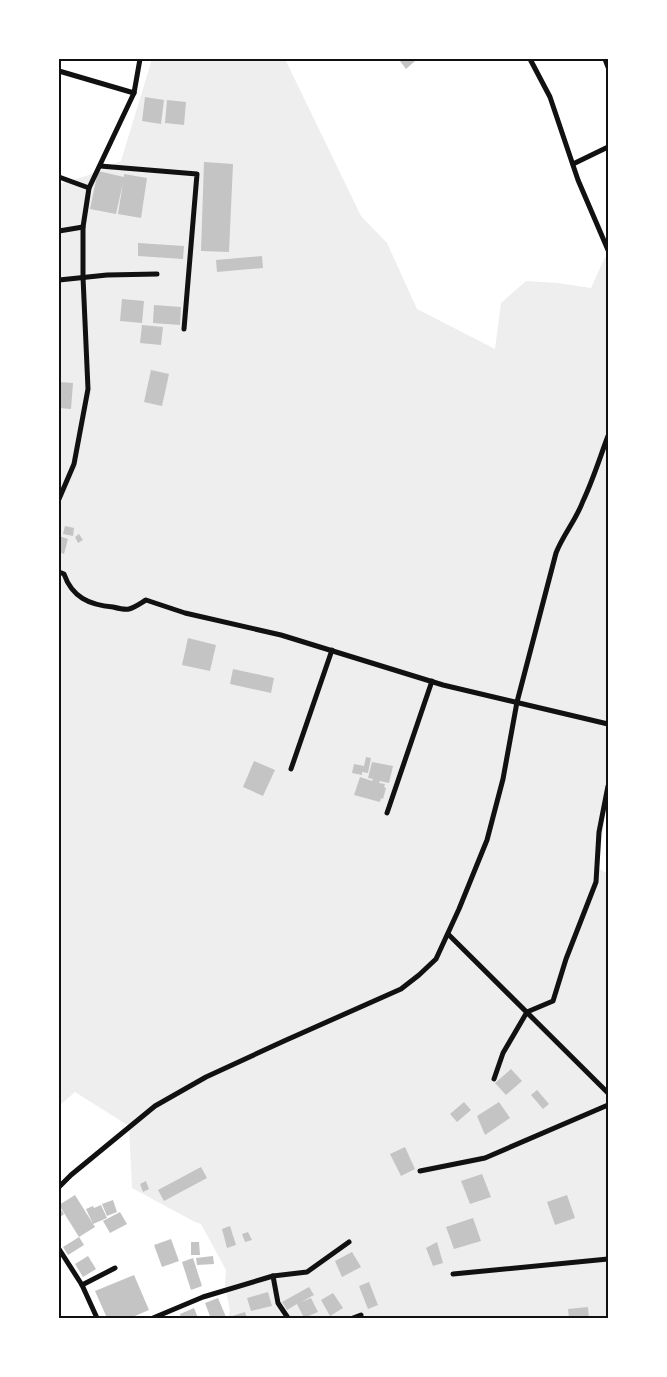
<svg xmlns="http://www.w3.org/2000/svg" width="667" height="1377" font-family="'Sofia Sans Condensed',sans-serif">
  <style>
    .green { fill: #eee }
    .building { fill: #c4c4c4 }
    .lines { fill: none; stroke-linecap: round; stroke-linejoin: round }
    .minor { stroke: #111; stroke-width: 5 }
    .neatline { fill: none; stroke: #111; stroke-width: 2 }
  </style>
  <rect width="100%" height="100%" fill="#fff"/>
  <path class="green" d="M152,59H285L361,216L387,243L417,309L495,349L501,303L526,281L558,283L591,288L605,257L608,260V794L598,868L608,874V1318H228L230,1310L225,1287L226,1270L201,1224L195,1222L132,1188L129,1126L75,1092L59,1106V184L86,176L121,161Z"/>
  <g class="building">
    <path d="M402,59H413L415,61L406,69L400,61Z"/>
    <path d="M145,97L164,100L161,124L142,121Z"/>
    <path d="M167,100L186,102L184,125L165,123Z"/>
    <path d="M204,162L233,164L229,252L201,251Z"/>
    <path d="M98,171L124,177V174L147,178L141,218L118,214L123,183L116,214L90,209Z"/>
    <path d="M138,243L184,246L183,259L138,256Z"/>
    <path d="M262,256L263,268L217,272L216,260Z"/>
    <path d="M122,299L144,301L142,323L120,321Z"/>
    <path d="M154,305L181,307L180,325L153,323Z"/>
    <path d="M142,325L163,327L161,345L140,343Z"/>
    <path d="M151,370L169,374L162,406L144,402Z"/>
    <path d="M59,382L73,383L71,409L60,408L61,403H59Z"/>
    <path d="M65,526L74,528L73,536L63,534Z"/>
    <path d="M79,534L83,540L78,543L75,537Z"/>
    <path d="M59,536L68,539L64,554L59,552Z"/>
    <path d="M188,638L216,645L210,671L182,665Z"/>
    <path d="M233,669L274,678L271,693L230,684Z"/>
    <path d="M366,757L371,758L368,773L362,772V775L352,773L354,764L364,766Z"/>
    <path d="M254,761L275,770L263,796L243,787Z"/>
    <path d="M372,762L393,766L389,783L380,781L379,783L385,784L384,787L386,788L383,799L381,798L380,802L354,795L360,777L372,781L373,779L368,778Z"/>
    <path d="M511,1069L522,1081L506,1095L495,1083Z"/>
    <path d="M537,1090L549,1104L543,1109L531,1095Z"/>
    <path d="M464,1102L471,1110L457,1122L450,1114Z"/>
    <path d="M499,1102L510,1118L485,1135L477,1116Z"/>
    <path d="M405,1147L415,1169L401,1176L390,1154Z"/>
    <path d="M201,1167L207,1178L164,1201L158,1190Z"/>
    <path d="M482,1174L491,1197L470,1204L461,1181Z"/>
    <path d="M146,1181L149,1189L143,1192L140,1184Z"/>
    <path d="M75,1195L95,1227L79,1237L59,1205Z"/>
    <path d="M567,1195L575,1218L555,1225L547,1202Z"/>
    <path d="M113,1200L117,1212L107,1216L102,1204Z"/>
    <path d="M101,1205L107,1218L93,1224L86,1209L93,1206L94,1208Z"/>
    <path d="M59,1207L64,1214L59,1218Z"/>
    <path d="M120,1212L127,1224L110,1233L103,1221Z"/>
    <path d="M473,1218L481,1241L454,1249L446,1227Z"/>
    <path d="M230,1226L236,1245L227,1248L222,1229Z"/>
    <path d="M248,1232L252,1240L245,1242L242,1234Z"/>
    <path d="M79,1237L84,1245L68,1255L63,1247Z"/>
    <path d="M171,1239L179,1261L162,1267L154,1245Z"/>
    <path d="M191,1242H199L200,1255H191Z"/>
    <path d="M437,1242L443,1263L433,1266L426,1248Z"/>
    <path d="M352,1252L361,1267L342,1277L335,1261Z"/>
    <path d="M88,1256L96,1269L83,1277L75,1264Z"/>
    <path d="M213,1256L214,1264L197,1265L196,1258Z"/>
    <path d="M193,1258L202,1286L191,1290L182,1262Z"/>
    <path d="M134,1275L149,1310L130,1318H107L95,1291Z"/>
    <path d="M369,1282L378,1305L368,1309L359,1286Z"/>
    <path d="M309,1287L314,1295L301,1302L311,1298L318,1312L304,1318L297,1304L287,1310L282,1302Z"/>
    <path d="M268,1292L272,1306L251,1311L247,1298Z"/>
    <path d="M333,1293L343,1308L330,1316L321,1300Z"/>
    <path d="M218,1298L226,1317L222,1318H206L210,1316L205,1303Z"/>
    <path d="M588,1307L589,1318H569L568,1309Z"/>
    <path d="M194,1308L198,1318H181L180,1314Z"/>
    <path d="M245,1312L247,1318H226Z"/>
  </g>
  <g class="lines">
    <g class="minor">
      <path d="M530,59L550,97L578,180L608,250"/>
      <path d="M605,59L608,67"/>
      <path d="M59,71L134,93"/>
      <path d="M573,164L608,147"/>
      <path d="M100,166L197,174L184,329"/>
      <path d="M59,177L89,188"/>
      <path d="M59,231L83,227"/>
      <path d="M59,280L107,275L157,274"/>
      <path d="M59,499L74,464L88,389L83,277V227L89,188L134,93L140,59"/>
      <path d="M59,572L64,574C72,597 89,605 113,607C117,608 124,610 129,609C134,608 141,603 146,600L185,613L281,635L443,685L608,724"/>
      <path d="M291,769L332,650"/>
      <path d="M387,813L432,681"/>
      <path d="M448,934L608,1093"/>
      <path d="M494,1079L503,1053L527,1012L553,1001L566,959L596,882L599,832L608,786"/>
      <path d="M420,1171L485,1158L608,1105"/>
      <path d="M59,1187L71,1175L155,1106L206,1077L284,1041L401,989L419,975L436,959L459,909L487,840L503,779L517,702L556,553C563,535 576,520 583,501C593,480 600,457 608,436"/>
      <path d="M59,1249L82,1285L97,1318"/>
      <path d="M453,1274L608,1259"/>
      <path d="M273,1276L278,1303L288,1318"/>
      <path d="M82,1285L115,1268"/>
      <path d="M153,1318L203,1297L273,1276L307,1272L349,1242"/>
      <path d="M353,1318L361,1315"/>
    </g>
  </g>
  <rect width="667" height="1377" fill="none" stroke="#ffffff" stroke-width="120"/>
  <rect x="60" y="60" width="547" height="1257" class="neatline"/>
</svg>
